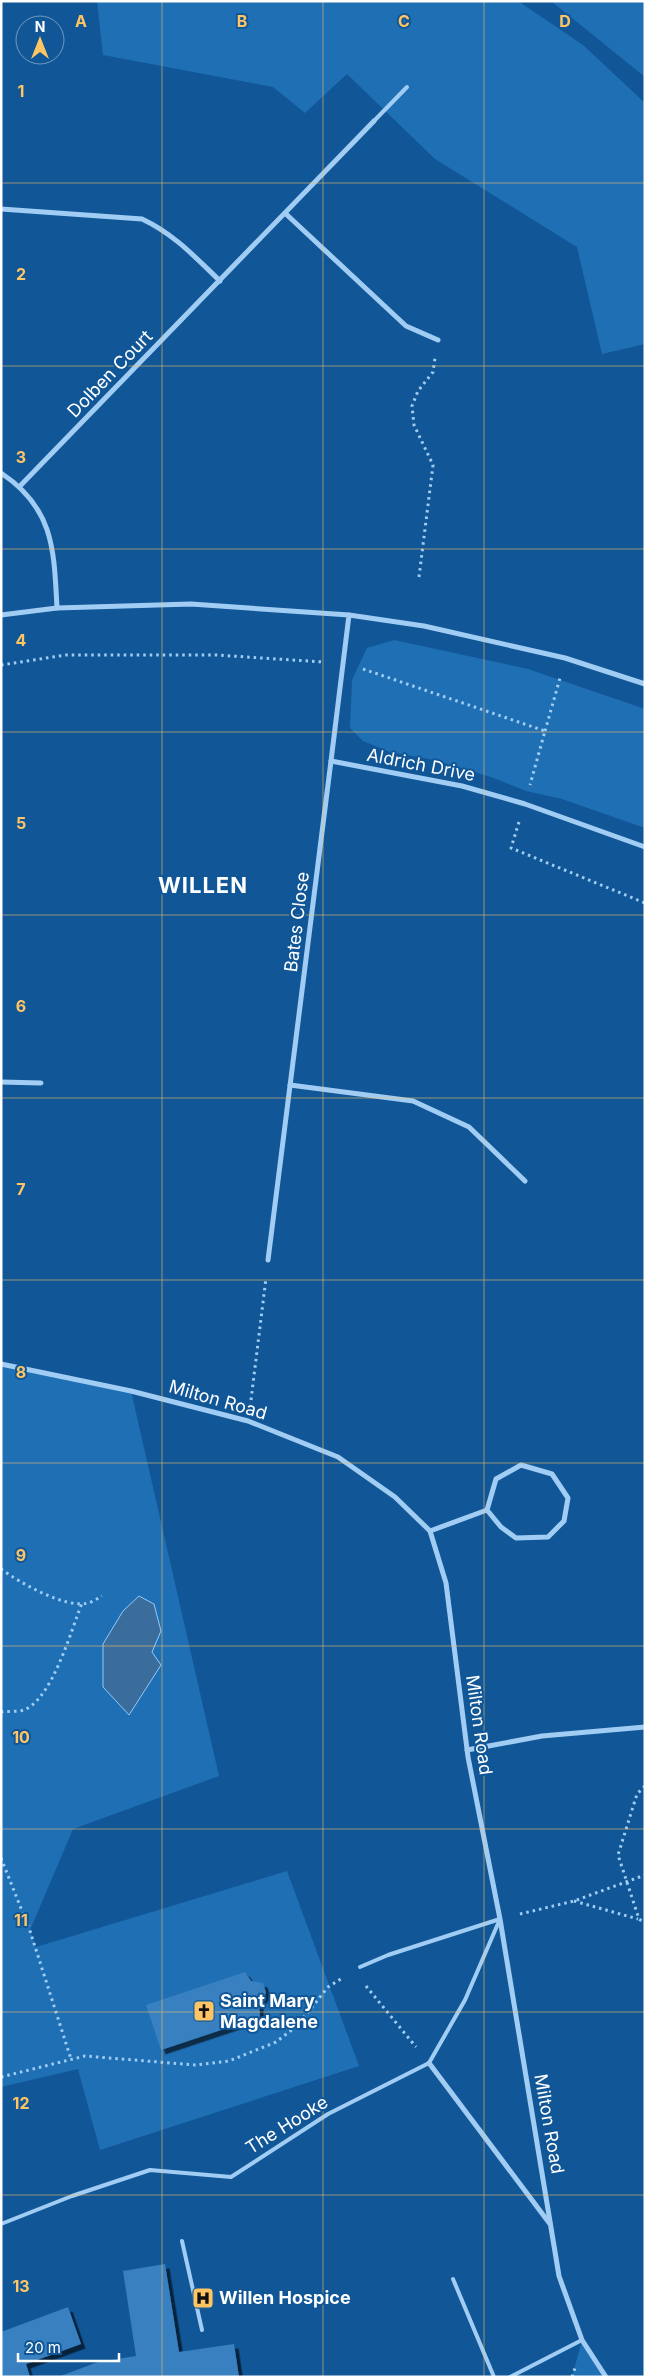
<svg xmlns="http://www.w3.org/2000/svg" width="646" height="2378" font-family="Inter,sans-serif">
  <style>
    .green { fill: #1f6fb5 }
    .water { fill: #3b6d9c; stroke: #93caf7 }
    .building { fill: #3980c0; filter: url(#shadow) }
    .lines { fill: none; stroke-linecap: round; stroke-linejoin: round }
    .path { stroke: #a1cdf4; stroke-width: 3; stroke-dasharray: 2.5 4; stroke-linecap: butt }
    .lane { stroke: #a1cdf4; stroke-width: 4 }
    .street { stroke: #a1cdf4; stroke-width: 5 }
    .grid { fill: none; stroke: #ffc564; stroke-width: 1; stroke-opacity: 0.55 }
    .labels { text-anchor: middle; stroke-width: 4; stroke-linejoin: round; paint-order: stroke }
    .street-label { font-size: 18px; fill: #fff; stroke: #115797 }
    .poi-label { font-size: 18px; font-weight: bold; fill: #fff; stroke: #115797; text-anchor: start }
    .district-label { font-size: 22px; font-weight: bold; letter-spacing: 1px; fill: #fff; stroke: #115797 }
    .grid-label { font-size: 16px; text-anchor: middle; font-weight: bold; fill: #ffc564; stroke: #115797; stroke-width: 4; stroke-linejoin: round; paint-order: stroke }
  </style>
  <defs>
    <filter id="shadow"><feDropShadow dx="4.5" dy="4.5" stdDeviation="0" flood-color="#0009"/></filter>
  </defs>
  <rect width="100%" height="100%" fill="#115797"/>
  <g class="green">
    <path d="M97,1H518L583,45L645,103V344L602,354L577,247L435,159L347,74L305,113L273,87L103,55Z"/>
    <path d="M551,1H645V77Z"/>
    <path d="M394,640L528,669L645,709V828L562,799L526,791L491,777L434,760L390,752L363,741L350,728L352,680L367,648Z"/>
    <path d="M1,1364L131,1391L219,1776L73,1829L30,1930L36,1947L287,1871L359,2066L100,2150L78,2069L1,2087Z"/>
    <path d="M582,2340L606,2377H572Z"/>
  </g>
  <path class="water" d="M139,1596L154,1604L161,1631L152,1652L161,1665L129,1715L103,1687V1644L123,1611Z"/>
  <g class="building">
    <path d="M245,1972L251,1981L263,1983L266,1993L259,2004L260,2017L161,2050L146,2005Z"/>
    <path d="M165,2264L179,2352L234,2344L239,2377H58L98,2362L136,2356L123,2271Z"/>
    <path d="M68,2307L81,2344L26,2364L30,2377H1V2332Z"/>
  </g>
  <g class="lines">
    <g class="path">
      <path d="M419,577L433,465L414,425L412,406L418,391L433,372L435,358"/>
      <path d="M1,665L66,655H216L323,662"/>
      <path d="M363,669L545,731L530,785"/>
      <path d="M545,731L560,678"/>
      <path d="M519,822L511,848L645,903"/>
      <path d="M251,1400L266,1278"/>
      <path d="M1,1569C19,1582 65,1609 88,1603C93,1602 98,1598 102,1596"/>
      <path d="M1,1712C8,1711 18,1712 24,1710C53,1698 71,1630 82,1603"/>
      <path d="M645,1786L637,1794L618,1855L639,1919L645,1923"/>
      <path d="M1,1858L30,1931L71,2059"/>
      <path d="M574,1901L638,1919"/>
      <path d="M520,1914L574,1901L645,1875"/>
      <path d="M366,1986L416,2047"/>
      <path d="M1,2077L85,2056L195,2065L229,2061L276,2042L297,2026L328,1987L344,1977"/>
      <path d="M572,2377L575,2368"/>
    </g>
    <g class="lane">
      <path d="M374,121L407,87"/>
      <path d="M360,1967L388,1955L500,1919"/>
      <path d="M1,2224L72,2196L150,2170L231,2177L328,2114L429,2063L465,2000L500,1919"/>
      <path d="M182,2241L202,2330"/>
      <path d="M453,2279L494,2377"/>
      <path d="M510,2377L582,2340"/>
    </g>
    <g class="street">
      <path d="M1,209L142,219C174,234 195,257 220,281"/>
      <path d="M286,214L406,326L438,340"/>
      <path d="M1,473C54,508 54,550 57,608"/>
      <path d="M20,486L374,121"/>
      <path d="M1,615L57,608L191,604L349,615L331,761L462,786L525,804L645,847"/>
      <path d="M349,615L424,626L565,658L645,684"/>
      <path d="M1,1082L41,1083"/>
      <path d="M290,1085L413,1101L469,1127L525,1181"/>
      <path d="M268,1260L331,761"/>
      <path d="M1,1364L131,1391L248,1421L338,1457L395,1497L430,1531L446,1583L468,1757L500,1919L559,2276L582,2340L606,2377"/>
      <path d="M430,1531L487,1510L496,1479L521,1465L552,1474L568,1498L564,1521L548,1537L516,1538L501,1527L487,1510"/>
      <path d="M467,1750L542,1736L645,1727"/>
      <path d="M429,2063L550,2224"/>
    </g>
  </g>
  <path class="grid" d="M162,1V2377M323,1V2377M484,1V2377M1,183H645M1,366H645M1,549H645M1,732H645M1,915H645M1,1098H645M1,1280H645M1,1463H645M1,1646H645M1,1829H645M1,2012H645M1,2195H645"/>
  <defs>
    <g id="church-square" transform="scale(1.125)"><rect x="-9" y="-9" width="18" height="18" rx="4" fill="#ffc564" stroke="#115797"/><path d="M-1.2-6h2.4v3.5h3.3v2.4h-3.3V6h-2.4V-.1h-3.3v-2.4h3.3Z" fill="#111"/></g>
    <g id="hospital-square" transform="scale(1.125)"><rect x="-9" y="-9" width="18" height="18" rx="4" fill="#ffc564" stroke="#115797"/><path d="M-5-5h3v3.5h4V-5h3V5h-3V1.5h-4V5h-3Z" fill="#111"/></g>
  </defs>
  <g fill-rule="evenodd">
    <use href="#church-square" x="204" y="2011"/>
    <use href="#hospital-square" x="203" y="2298"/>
  </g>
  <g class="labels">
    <g class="street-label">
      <text transform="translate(110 374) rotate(-46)" y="6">Dolben Court</text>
      <text transform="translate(421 765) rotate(11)" y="6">Aldrich Drive</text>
      <text transform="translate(297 922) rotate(-83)" y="6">Bates Close</text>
      <text transform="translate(218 1400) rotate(16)" y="6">Milton Road</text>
      <text transform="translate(479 1725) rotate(82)" y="6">Milton Road</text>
      <text transform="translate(549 2124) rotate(80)" y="6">Milton Road</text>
      <text transform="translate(287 2125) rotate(-32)" y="6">The Hooke</text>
    </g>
    <g class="poi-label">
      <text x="220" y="2007">Saint Mary<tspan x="220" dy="21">Magdalene</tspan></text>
      <text x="219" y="2304">Willen Hospice</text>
    </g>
    <g class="district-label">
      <text x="203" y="893">WILLEN</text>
    </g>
  </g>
  <g class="grid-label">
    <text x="81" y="27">A</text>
    <text x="242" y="27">B</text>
    <text x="404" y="27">C</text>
    <text x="565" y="27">D</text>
    <text x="21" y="97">1</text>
    <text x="21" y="280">2</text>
    <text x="21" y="463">3</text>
    <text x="21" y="646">4</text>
    <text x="21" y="829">5</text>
    <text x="21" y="1012">6</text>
    <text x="21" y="1195">7</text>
    <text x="21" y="1378">8</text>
    <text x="21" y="1561">9</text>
    <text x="21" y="1743">10</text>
    <text x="21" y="1926">11</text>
    <text x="21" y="2109">12</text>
    <text x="21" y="2292">13</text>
  </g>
  <rect width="646" height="2378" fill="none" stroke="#ffffff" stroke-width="5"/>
  <g transform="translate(40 40)"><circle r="24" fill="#115797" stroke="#709ac1"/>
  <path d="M0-4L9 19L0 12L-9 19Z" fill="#ffc564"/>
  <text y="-8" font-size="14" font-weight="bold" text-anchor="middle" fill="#ffffff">N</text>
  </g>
  <path d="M18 2353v8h101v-8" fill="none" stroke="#ffffff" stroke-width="2.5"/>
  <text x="25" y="2353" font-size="15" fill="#ffffff" stroke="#115797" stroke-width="4" paint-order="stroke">20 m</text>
</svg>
